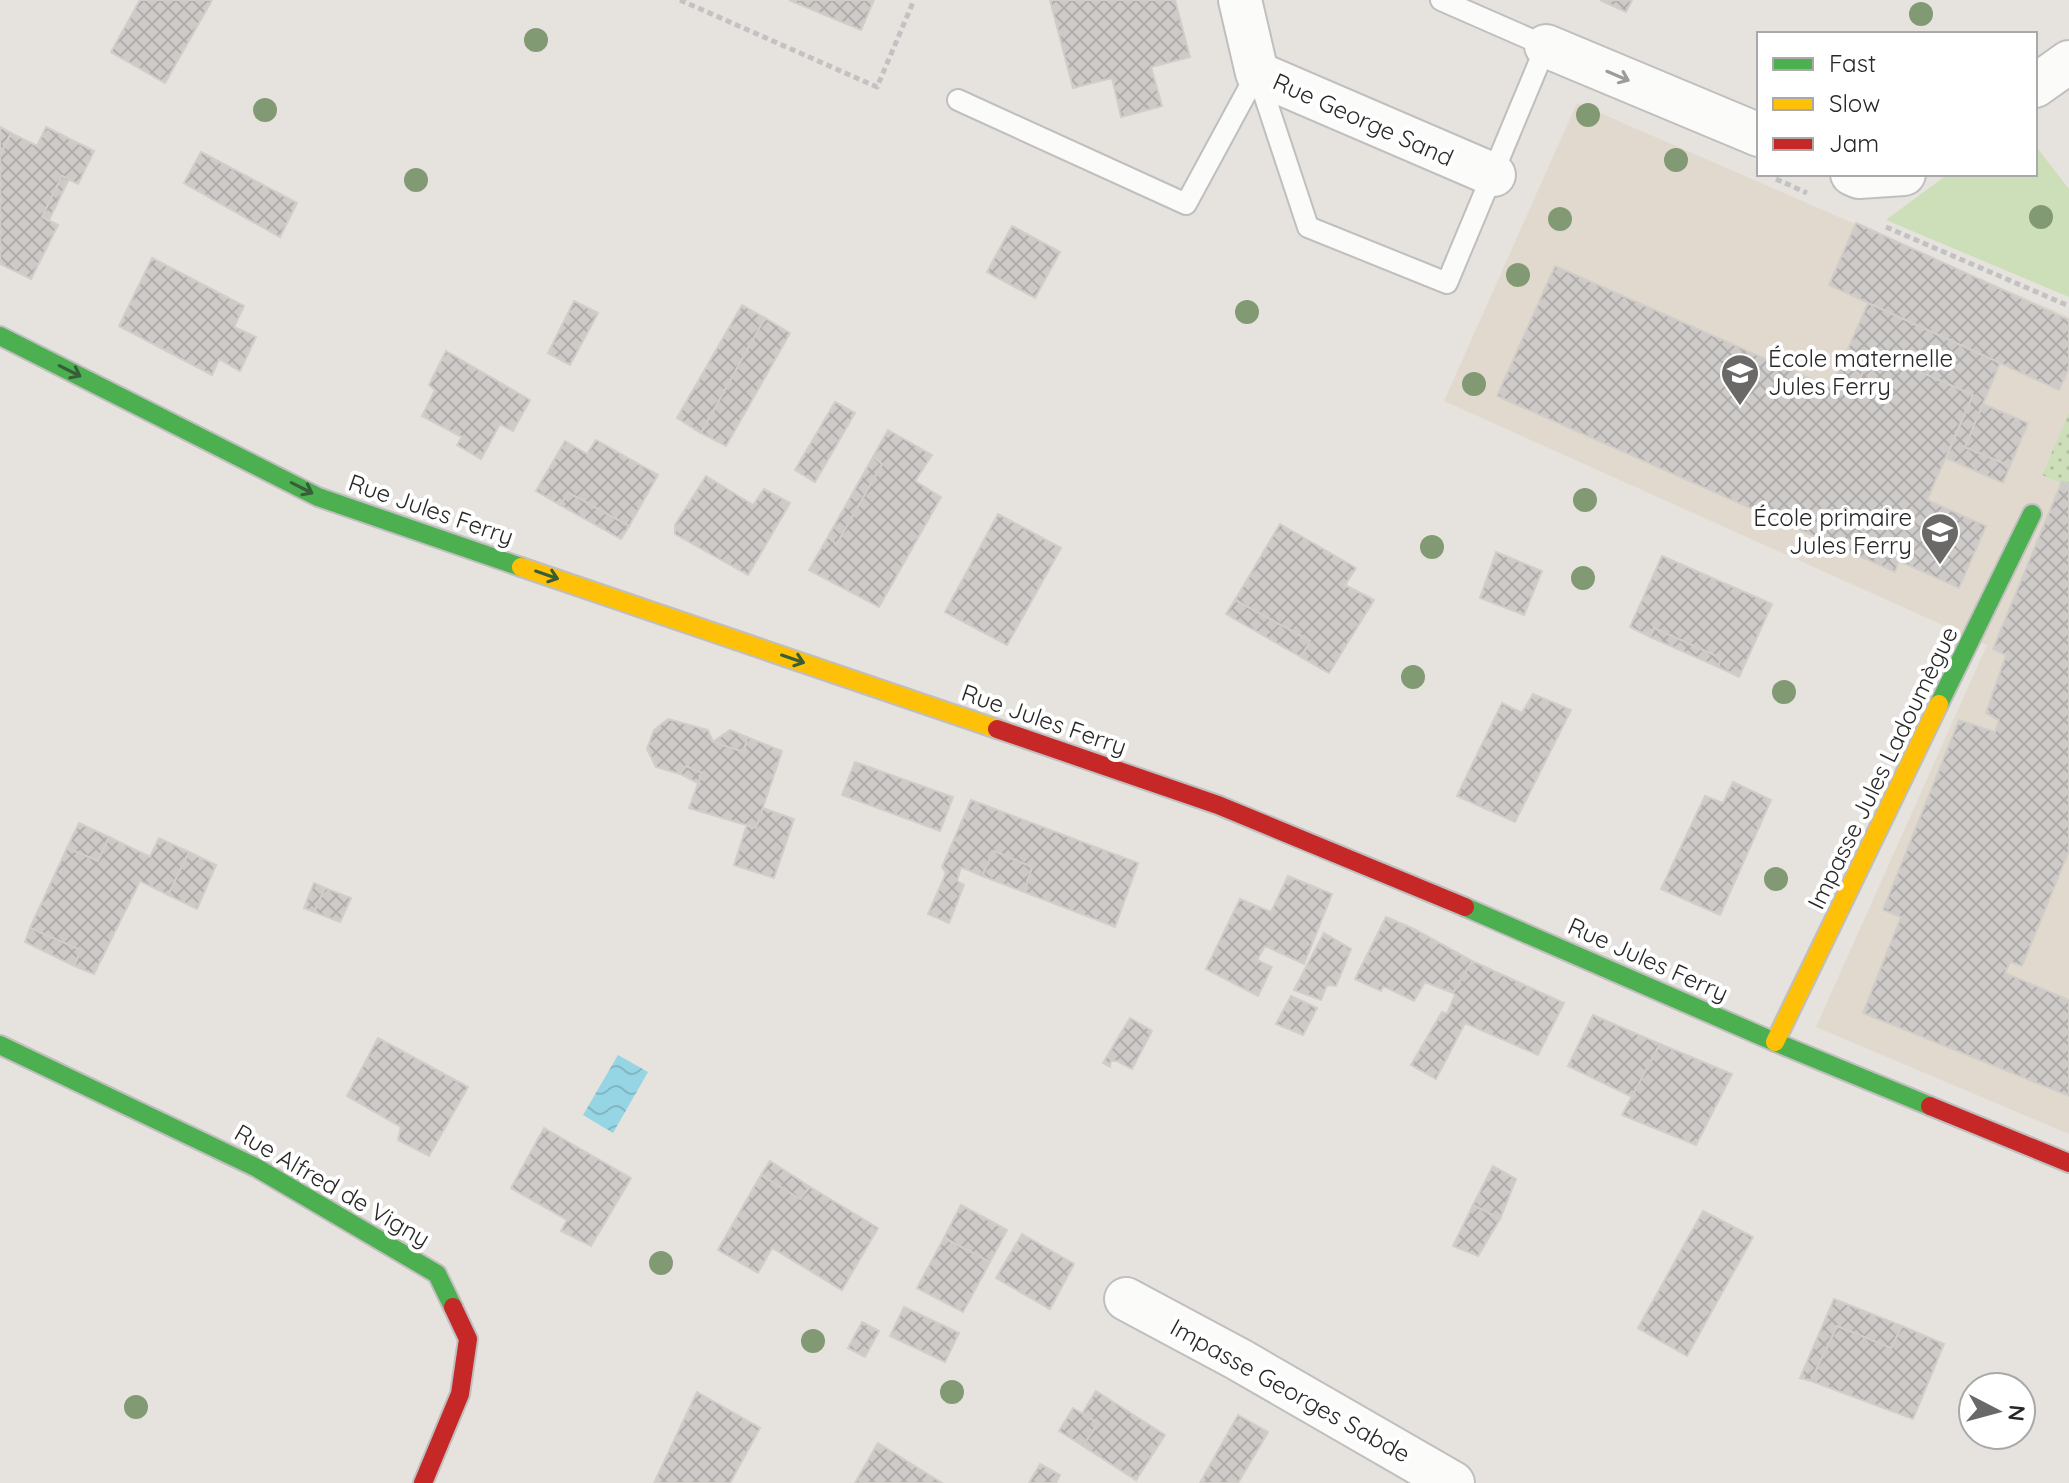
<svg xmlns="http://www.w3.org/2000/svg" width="2069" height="1483" font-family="Quicksand,sans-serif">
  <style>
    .education { fill: #e1d9cd }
    .grass { fill: #ccdfb9 }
    .park { fill: url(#park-dots) }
    .water { fill: url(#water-waves) }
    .building { fill: url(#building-cross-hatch); stroke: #d1ceca; stroke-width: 2 }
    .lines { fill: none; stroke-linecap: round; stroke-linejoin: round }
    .lane-casing { stroke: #c0bfbf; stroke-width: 24 }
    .street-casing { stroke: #c0bfbf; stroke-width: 46 }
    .fast-casing { stroke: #c0bfbf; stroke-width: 22 }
    .slow-casing { stroke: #c0bfbf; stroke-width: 22 }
    .jam-casing { stroke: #c0bfbf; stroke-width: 22 }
    .path { stroke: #c3c2c2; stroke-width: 5; stroke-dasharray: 6 4; stroke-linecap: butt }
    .lane { stroke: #fbfbfa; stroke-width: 20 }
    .street { stroke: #fbfbfa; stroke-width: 42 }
    .fast { stroke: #4caf50; stroke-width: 18 }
    .slow { stroke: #ffc107; stroke-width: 18 }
    .jam { stroke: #c62828; stroke-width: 18 }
    .tree { fill: #829a74 }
    .oneway { stroke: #9c9c9c }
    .oneway2 { stroke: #365e38 }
    .labels { text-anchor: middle; stroke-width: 8; stroke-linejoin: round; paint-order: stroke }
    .street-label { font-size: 24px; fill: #282828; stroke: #fff }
    .poi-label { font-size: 24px; fill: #282828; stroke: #fff; text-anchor: start }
  </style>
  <defs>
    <pattern id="park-dots" width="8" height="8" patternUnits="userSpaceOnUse" patternTransform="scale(2)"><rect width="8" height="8" fill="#ccdfb9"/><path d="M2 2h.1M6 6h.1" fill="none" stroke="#afbf9f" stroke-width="1.8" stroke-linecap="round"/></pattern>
    <pattern id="water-waves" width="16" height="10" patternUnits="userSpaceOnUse" patternTransform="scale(2)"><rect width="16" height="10" fill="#96d5e3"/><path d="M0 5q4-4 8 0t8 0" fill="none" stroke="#81b7c3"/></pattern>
    <pattern id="building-cross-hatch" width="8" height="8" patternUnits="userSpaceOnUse" patternTransform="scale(2)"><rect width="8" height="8" fill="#cdcac8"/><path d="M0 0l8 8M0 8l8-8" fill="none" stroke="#b0aeac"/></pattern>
  </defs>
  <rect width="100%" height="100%" fill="#e6e2de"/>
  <path class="education" d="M1577,103L2069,317V412L2042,475L2069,487V1134L1816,1027L1987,645L1444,401Z"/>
  <path class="grass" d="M2035,145L2069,189V297L1886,220L1948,174H2035Z"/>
  <path class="park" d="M2069,412V487L2042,475Z"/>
  <path class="water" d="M618,1055L648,1072L613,1133L583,1115Z"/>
  <g class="building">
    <path d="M140,0H212L165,83L111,52Z"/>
    <path d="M789,0H874L861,30Z"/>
    <path d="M1050,0H1175L1190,57L1151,67L1162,106L1121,117L1112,78L1073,88Z"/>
    <path d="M1600,0H1632L1626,12Z"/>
    <path d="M0,127L11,133L0,156Z"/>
    <path d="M46,127L94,151L78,184L62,176L42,217L58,225L31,279L0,264V156L11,133L37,146Z"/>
    <path d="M201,152L297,203L280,237L184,183Z"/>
    <path d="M62,176L69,179L49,220L42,217Z"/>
    <path d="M1856,223L2069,320V368L2059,390L1829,285Z"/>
    <path d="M1012,226L1060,252L1035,298L987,272Z"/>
    <path d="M152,258L244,306L234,327L256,337L240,371L219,359L212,375L119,326Z"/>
    <path d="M1555,266L1852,397L1872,350L1973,395L1927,500L1986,526L1959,588L1899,561L1895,572L1497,396Z"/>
    <path d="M574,301L598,313L570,365L548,353Z"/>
    <path d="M1868,303L2000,363L1965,447L2010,466L2003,483L1946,458L1973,395L1872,350L1852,397L1831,388Z"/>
    <path d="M742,305L765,318L701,433L677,418Z"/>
    <path d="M765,318L790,333L726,446L701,433Z"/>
    <path d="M446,351L530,400L513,431L500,424L481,459L457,445L462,437L422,416L435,390L429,385Z"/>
    <path d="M835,402L855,413L815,482L795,470Z"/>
    <path d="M1983,404L2028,423L2010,466L1965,447Z"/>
    <path d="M888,430L932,455L915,481L941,497L879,607L809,570L829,535L836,545L882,464L873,457Z"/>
    <path d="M596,440L658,475L629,526L569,493L560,505L536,491L565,441L587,454Z"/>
    <path d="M873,457L882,464L836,545L829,535Z"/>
    <path d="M706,476L753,505L764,489L790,503L748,575L675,534V525Z"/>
    <path d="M2062,481L2069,484V851L2022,966L2010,962L2005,973L2069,1000V1096L1863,1013L1901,917L1883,910L1959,720L1995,732L1999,720L1986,713L2006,655L1993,649Z"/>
    <path d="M569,493L629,526L621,539L560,505Z"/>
    <path d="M998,514L1061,548L1007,645L945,612Z"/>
    <path d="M1280,524L1356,568L1345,585L1374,600L1329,673L1301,657L1310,641L1235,600Z"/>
    <path d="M1496,552L1542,571L1524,615L1480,598Z"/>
    <path d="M1662,556L1772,604L1739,677L1718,667L1721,658L1654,628L1650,637L1630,627Z"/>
    <path d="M1235,600L1310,641L1301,657L1226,614Z"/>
    <path d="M1654,628L1721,658L1718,667L1650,637Z"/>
    <path d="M1533,694L1571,710L1515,822L1457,796L1502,703L1522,713Z"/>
    <path d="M668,719L708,730L713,742L744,752L747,737L782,751L756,828L689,808L702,773L686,766L680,774L656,767L647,749L654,730Z"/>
    <path d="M730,730L747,737L744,752L713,742Z"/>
    <path d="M855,762L953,797L940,831L842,795Z"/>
    <path d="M686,766L702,773L698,783L680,774Z"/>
    <path d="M1733,782L1771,800L1720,915L1661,889L1705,796L1723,803Z"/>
    <path d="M971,800L1138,863L1115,927L1024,892L1032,867L994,851L982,876L961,867L957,881L964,885L949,923L928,914L946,873L942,867Z"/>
    <path d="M763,808L794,819L774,878L734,865L747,825L756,828Z"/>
    <path d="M79,823L109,837L98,861L67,848Z"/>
    <path d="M109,837L150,857L159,838L189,852L168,895L140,881L94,974L74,966L81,950L30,928L67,848L98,861Z"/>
    <path d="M994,851L1032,867L1024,892L982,876Z"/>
    <path d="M189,852L216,865L197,909L168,895Z"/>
    <path d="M1288,876L1332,894L1304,964L1265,946L1257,960L1272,967L1258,996L1206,969L1240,899L1271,912Z"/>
    <path d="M314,883L325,888L314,912L304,908Z"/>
    <path d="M325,888L351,898L340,922L314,912Z"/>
    <path d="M1386,917L1414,929L1472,961L1453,993L1425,982L1414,1001L1383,986L1381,991L1355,979Z"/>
    <path d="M30,928L81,950L74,966L25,942Z"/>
    <path d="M1324,933L1351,949L1336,986L1327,985L1321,1000L1294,990Z"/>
    <path d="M1472,961L1564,1003L1538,1055L1465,1023L1436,1079L1411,1065L1442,1012L1447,1014L1455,995L1453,993Z"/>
    <path d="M1291,996L1317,1008L1303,1035L1276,1024Z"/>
    <path d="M1593,1015L1660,1044L1632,1097L1568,1066Z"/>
    <path d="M1130,1018L1152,1031L1132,1069L1117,1061H1111L1110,1067L1103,1063Z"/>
    <path d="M378,1038L468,1087L429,1156L398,1140L401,1127L347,1096Z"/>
    <path d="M1660,1044L1732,1074L1696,1145L1622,1115Z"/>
    <path d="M544,1128L631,1178L591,1246L561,1231L567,1220L511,1188Z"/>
    <path d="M770,1161L810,1187L800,1199L761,1175Z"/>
    <path d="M1493,1166L1516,1179L1500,1219L1473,1205Z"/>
    <path d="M761,1175L800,1199L810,1187L878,1228L842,1290L772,1248L758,1273L718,1250Z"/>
    <path d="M961,1205L1007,1230L990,1262L944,1238Z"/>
    <path d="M1473,1205L1500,1219L1478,1256L1453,1246Z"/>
    <path d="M1703,1211L1753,1237L1687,1356L1638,1328Z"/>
    <path d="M1022,1234L1074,1264L1050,1309L996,1278Z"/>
    <path d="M944,1238L990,1262L963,1312L917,1288Z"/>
    <path d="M1834,1299L1902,1326L1891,1348L1837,1326L1811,1381L1800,1378Z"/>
    <path d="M904,1307L959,1333L945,1362L890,1336Z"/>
    <path d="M862,1322L879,1331L865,1357L848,1348Z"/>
    <path d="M1837,1326L1891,1348L1902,1326L1944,1344L1913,1419L1811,1381Z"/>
    <path d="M1096,1391L1165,1435L1136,1480L1083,1446L1098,1423L1082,1414Z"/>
    <path d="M697,1392L760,1428L730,1483H654Z"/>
    <path d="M1073,1408L1098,1423L1083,1446L1059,1431Z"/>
    <path d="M1238,1415L1268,1432L1238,1483H1200Z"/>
    <path d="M878,1443L942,1483H855Z"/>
    <path d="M1040,1464L1060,1475L1056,1483H1029Z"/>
  </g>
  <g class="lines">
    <g class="lane-casing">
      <path id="lane" d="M958,100L1186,204L1257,73L1308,227L1447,283L1546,46L1441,0"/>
    </g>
    <g class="street-casing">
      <g id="street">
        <path d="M1240,0L1257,73L1494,175"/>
        <path d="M1546,46L1759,135"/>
        <path d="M2035,86L2069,62"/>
        <path d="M1852,174L1859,177L1904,174"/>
        <path d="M1126,1299L1238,1359L1453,1483"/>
      </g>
    </g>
    <g class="fast-casing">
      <g id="fast">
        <path d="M0,336L318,497L521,567"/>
        <path d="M1939,704L2032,514"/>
        <path d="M1465,907L1775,1042L1930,1106"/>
        <path d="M0,1045L257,1168L437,1274L453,1307"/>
      </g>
    </g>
    <g class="slow-casing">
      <g id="slow">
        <path d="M521,567L997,729"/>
        <path d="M1775,1042L1939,704"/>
      </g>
    </g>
    <g class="jam-casing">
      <g id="jam">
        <path d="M997,729L1218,805L1465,907"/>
        <path d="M1930,1106L2069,1163"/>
        <path d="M423,1483L460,1394L468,1339L453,1307"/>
      </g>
    </g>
    <g class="path">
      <path d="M680,0L877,87L914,0"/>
      <path d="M1776,179L1807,193"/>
      <path d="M1886,227L2069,306"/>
    </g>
    <use href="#lane" class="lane"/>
    <use href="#street" class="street"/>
    <use href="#fast" class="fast"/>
    <use href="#slow" class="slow"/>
    <use href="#jam" class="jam"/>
  </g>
  <g class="tree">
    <circle cx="1921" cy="14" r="12"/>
    <circle cx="536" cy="40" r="12"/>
    <circle cx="265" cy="110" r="12"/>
    <circle cx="1588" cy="115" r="12"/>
    <circle cx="1676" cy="160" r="12"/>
    <circle cx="416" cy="180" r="12"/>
    <circle cx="2041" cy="217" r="12"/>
    <circle cx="1560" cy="219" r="12"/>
    <circle cx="1518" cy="275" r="12"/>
    <circle cx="1247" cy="312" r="12"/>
    <circle cx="1474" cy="384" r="12"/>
    <circle cx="1585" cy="500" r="12"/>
    <circle cx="1432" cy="547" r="12"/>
    <circle cx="1583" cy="578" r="12"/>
    <circle cx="1413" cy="677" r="12"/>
    <circle cx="1784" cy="692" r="12"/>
    <circle cx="1776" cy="879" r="12"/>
    <circle cx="661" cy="1263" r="12"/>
    <circle cx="813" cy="1341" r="12"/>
    <circle cx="952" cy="1392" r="12"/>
    <circle cx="136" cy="1407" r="12"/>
  </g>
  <defs><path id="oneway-shaft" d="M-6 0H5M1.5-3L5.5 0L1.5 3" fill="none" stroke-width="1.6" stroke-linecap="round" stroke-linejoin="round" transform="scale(2)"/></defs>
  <use class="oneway" href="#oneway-shaft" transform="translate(1618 76) rotate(23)"/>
  <g class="oneway2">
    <use href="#oneway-shaft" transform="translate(70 371) rotate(27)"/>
    <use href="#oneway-shaft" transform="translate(302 488) rotate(27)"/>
    <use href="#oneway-shaft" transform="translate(547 575) rotate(19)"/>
    <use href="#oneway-shaft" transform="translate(793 659) rotate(19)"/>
  </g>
  <defs>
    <g id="school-pin" transform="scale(2)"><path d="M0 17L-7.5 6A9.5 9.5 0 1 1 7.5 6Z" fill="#6a6968" stroke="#fff"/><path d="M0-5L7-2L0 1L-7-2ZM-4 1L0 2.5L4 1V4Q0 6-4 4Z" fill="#fff"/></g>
  </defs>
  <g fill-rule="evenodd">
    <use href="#school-pin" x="1740" y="373"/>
    <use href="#school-pin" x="1940" y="532"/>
  </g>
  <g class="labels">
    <g class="street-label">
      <text transform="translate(1363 120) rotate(24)" y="8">Rue George Sand</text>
      <text transform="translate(431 510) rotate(19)" y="8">Rue Jules Ferry</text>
      <text transform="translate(1044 720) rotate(19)" y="8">Rue Jules Ferry</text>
      <text transform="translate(1883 768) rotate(-64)" y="8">Impasse Jules Ladoumègue</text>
      <text transform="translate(1648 960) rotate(24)" y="8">Rue Jules Ferry</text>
      <text transform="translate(332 1186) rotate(30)" y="8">Rue Alfred de Vigny</text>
      <text transform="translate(1290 1391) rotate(29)" y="8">Impasse Georges Sabde</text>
    </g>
    <g class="poi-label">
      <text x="1768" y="367">École maternelle<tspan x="1768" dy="28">Jules Ferry</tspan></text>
      <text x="1912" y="526" text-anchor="end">École primaire<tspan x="1912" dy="28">Jules Ferry</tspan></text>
    </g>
  </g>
  <rect x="1757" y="32" width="280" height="144" fill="#ffffff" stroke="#a9a9a9" stroke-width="2"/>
  <rect x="1773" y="58" width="40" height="12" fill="#4caf50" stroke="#a9a9a9" stroke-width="2"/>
  <text x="1829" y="72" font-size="24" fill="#282828">Fast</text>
  <rect x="1773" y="98" width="40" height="12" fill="#ffc107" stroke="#a9a9a9" stroke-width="2"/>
  <text x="1829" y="112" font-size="24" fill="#282828">Slow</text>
  <rect x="1773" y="138" width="40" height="12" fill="#c62828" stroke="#a9a9a9" stroke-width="2"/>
  <text x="1829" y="152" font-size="24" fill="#282828">Jam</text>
  <g transform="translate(1997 1411) rotate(96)"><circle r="38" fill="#ffffff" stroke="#a9a9a9" stroke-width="2"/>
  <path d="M0-6L14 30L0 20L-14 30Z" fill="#6a6968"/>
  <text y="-12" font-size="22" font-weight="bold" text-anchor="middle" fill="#282828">N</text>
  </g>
</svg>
